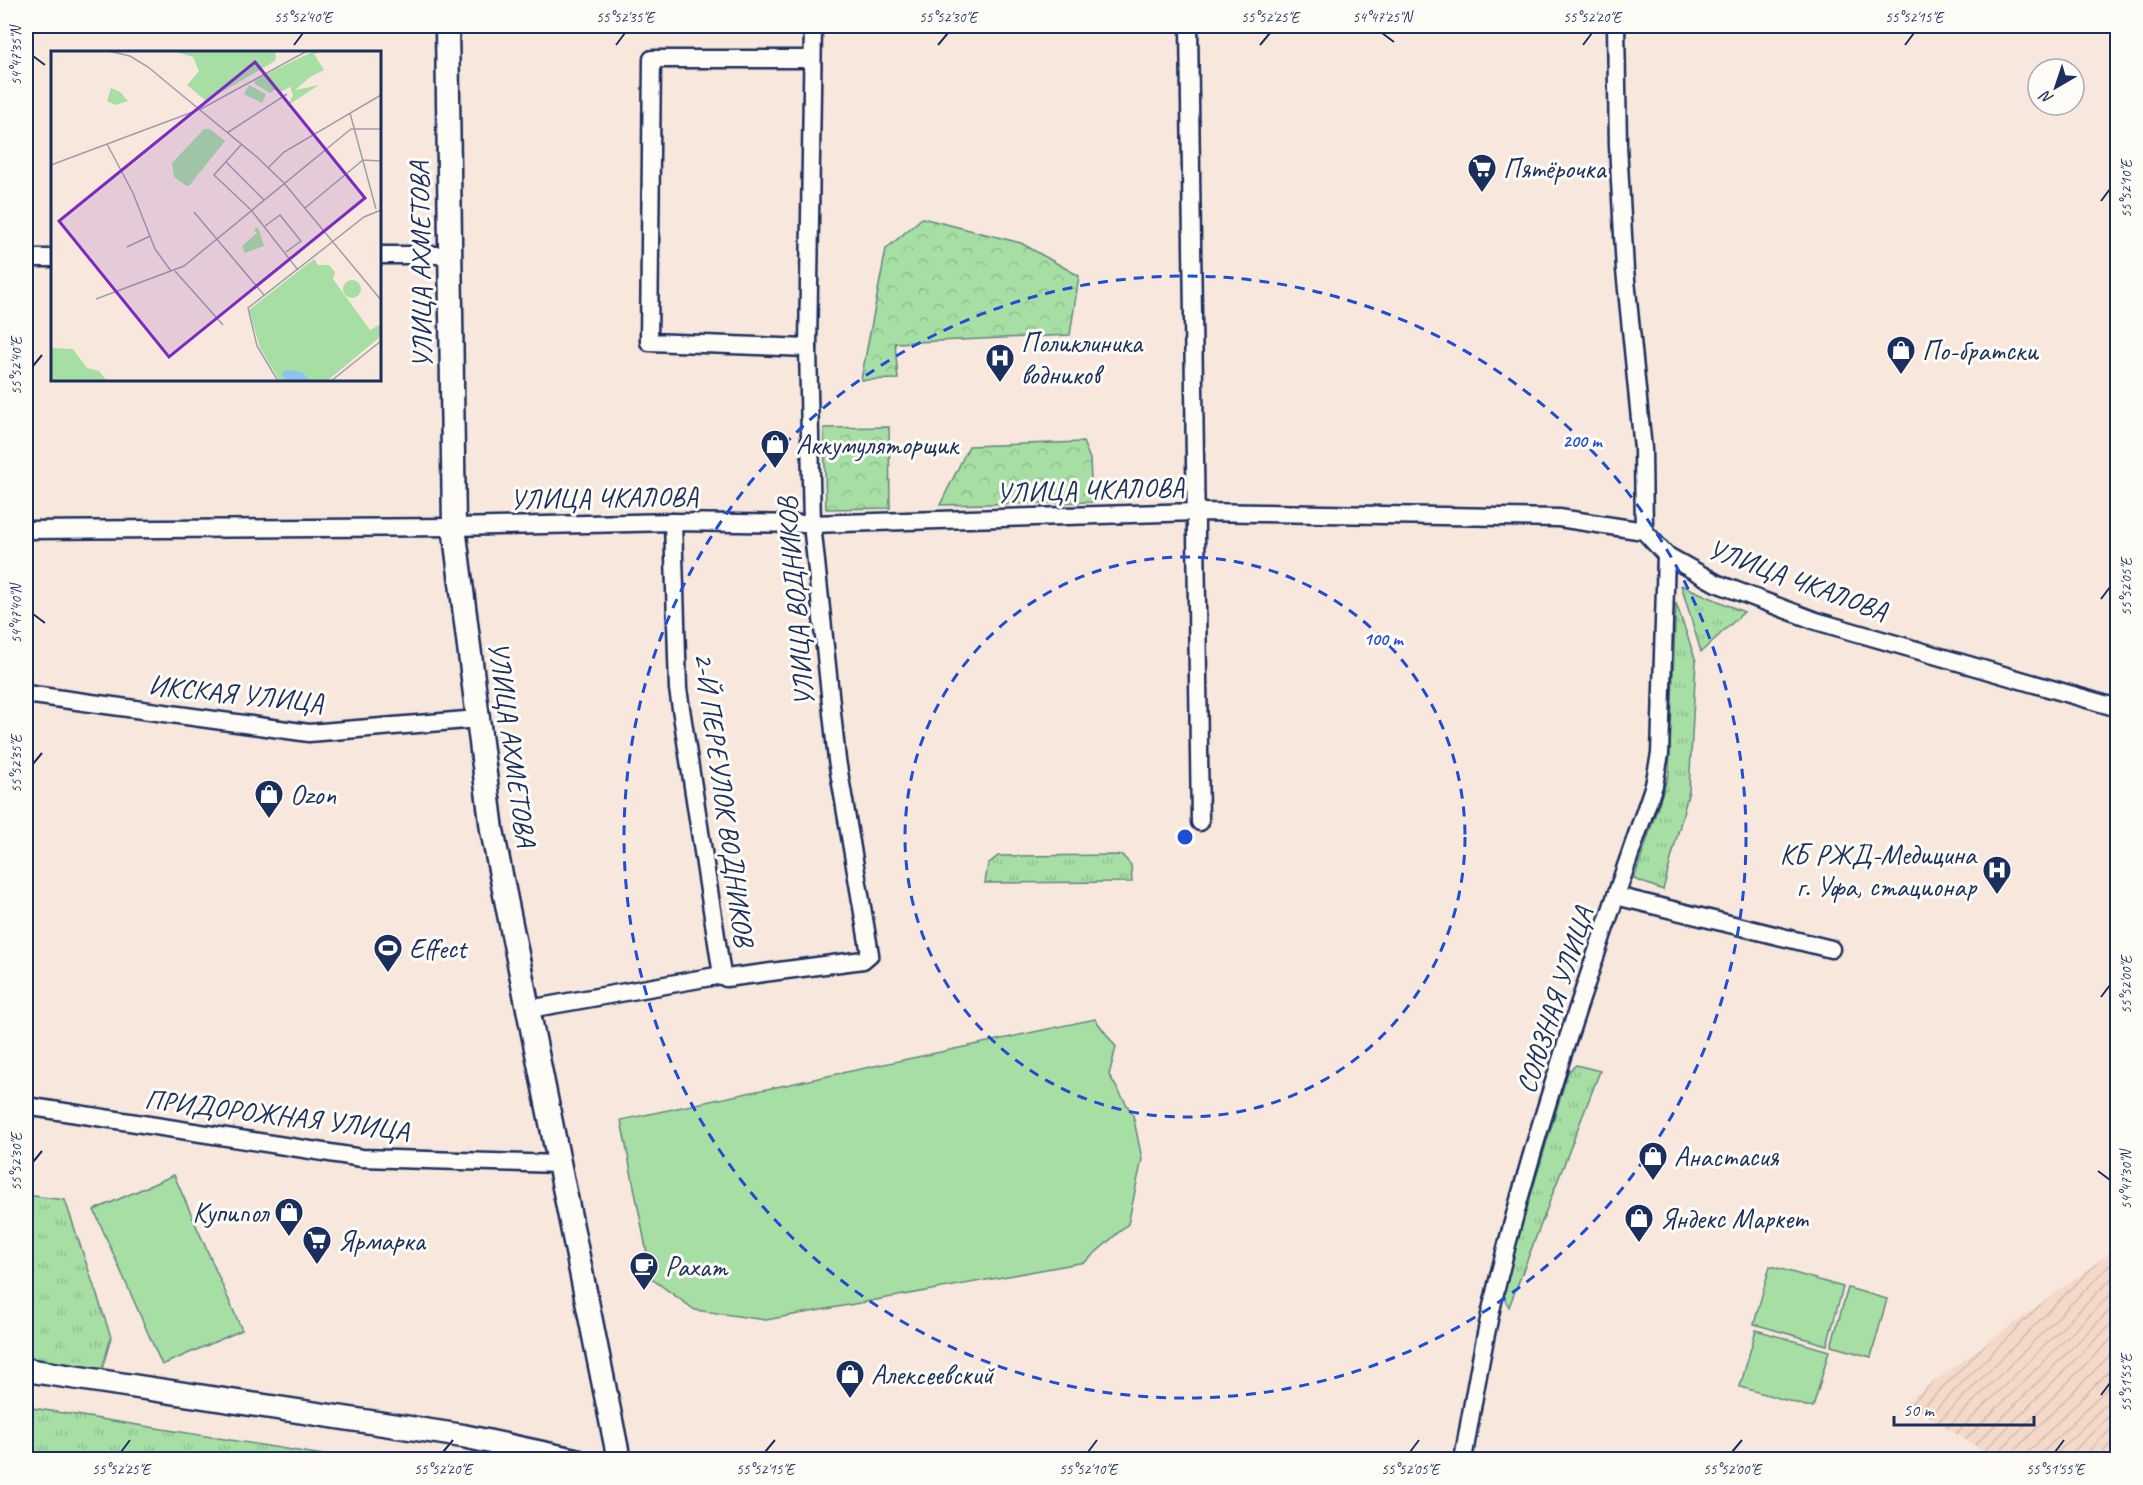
<svg xmlns="http://www.w3.org/2000/svg" width="2143" height="1485" font-family="Caveat,sans-serif">
  <style>
    .industrial { fill: url(#industrial-furrows) }
    .grass { fill: url(#grass-tufts); stroke: #608680; stroke-width: 1.5 }
    .forest { fill: url(#forest-crowns); stroke: #608680; stroke-width: 1.5 }
    .park { fill: #a6dea3; stroke: #608680; stroke-width: 1.5 }
    .lines { fill: none; stroke-linecap: round; stroke-linejoin: round }
    .minor-casing { stroke: #1b2f5e; stroke-width: 21 }
    .secondary-casing { stroke: #1b2f5e; stroke-width: 27 }
    .minor { stroke: #fdfcf7; stroke-width: 16 }
    .secondary { stroke: #fdfcf7; stroke-width: 22 }
    .ticks { fill: none; stroke: #1b2f5e; stroke-width: 2 }
    .ring { fill: none; stroke: #1d4ed8; stroke-width: 3; stroke-dasharray: 10 8 }
    .labels { text-anchor: middle; stroke-width: 6; stroke-linejoin: round; paint-order: stroke }
    .poi-label { font-size: 28px; fill: #1b2f5e; stroke: #fdfcf7; text-anchor: start }
    .street-label { font-size: 28px; fill: #1b2f5e; stroke: #fdfcf7 }
    .inset-road { fill: none; stroke: #a09daa; stroke-width: 1.5 }
    .view { fill: #7b2cbf; fill-opacity: 0.15; stroke: #7b2cbf; stroke-width: 3 }
    .inset-edge { fill: none; stroke: #1b2f5e; stroke-width: 3 }
    .centre { fill: #1d4ed8; stroke: #fdfcf7; stroke-width: 3 }
    .ring-label { font-size: 18px; text-anchor: middle; font-weight: bold; fill: #1d4ed8; stroke: #fdfcf7; stroke-width: 6; stroke-linejoin: round; paint-order: stroke }
    .neatline { fill: none; stroke: #1b2f5e; stroke-width: 2 }
    .ticks-label { font-size: 15px; text-anchor: middle; fill: #1b2f5e }
  </style>
  <defs>
    <pattern id="industrial-furrows" width="10" height="10" patternUnits="userSpaceOnUse" patternTransform="scale(1.5)"><rect width="10" height="10" fill="#f4d9c9"/><path d="M-1 1l2-2M0 10L10 0M9 11l2-2" fill="none" stroke="#d1bbaf"/></pattern>
    <pattern id="grass-tufts" width="24" height="20" patternUnits="userSpaceOnUse" patternTransform="scale(1.5)"><rect width="24" height="20" fill="#a6dea3"/><path d="M3 7l-1-3M5 7V3M7 7l1-3M15 17l-1-3M17 17v-4M19 17l1-3" fill="none" stroke="#8ebf8f"/></pattern>
    <pattern id="forest-crowns" width="20" height="18" patternUnits="userSpaceOnUse" patternTransform="scale(1.5)"><rect width="20" height="18" fill="#a6dea3"/><path d="M2 6a3 3 0 1 1 6 0M12 15a3 3 0 1 1 6 0" fill="none" stroke="#8ebf8f"/></pattern>
  </defs>
  <rect width="100%" height="100%" fill="#f8e7dc"/>
  <filter id="ink" filterUnits="userSpaceOnUse"><feTurbulence type="fractalNoise" baseFrequency=".0167" numOctaves="2"/><feDisplacementMap in="SourceGraphic" scale="12" xChannelSelector="R" yChannelSelector="G"/><feConvolveMatrix kernelMatrix="1 2 1 2 8 2 1 2 1" color-interpolation-filters="sRGB"/></filter>
  <g filter="url(#ink)">
    <path class="industrial" d="M2117,1248V1459H1996L1906,1402Z"/>
    <g class="grass">
      <path d="M1681,585L1744,612L1701,652Z"/>
      <path d="M1676,603L1696,661L1689,791L1663,890L1634,879L1669,773Z"/>
      <path d="M1122,855L1131,865L1132,882L985,883L988,864L998,856Z"/>
      <path d="M1576,1065L1600,1071L1509,1307L1504,1297L1503,1287L1568,1072Z"/>
      <path d="M26,1195L65,1200L111,1337L102,1370L26,1357Z"/>
      <path d="M26,1407L348,1459H26Z"/>
    </g>
    <g class="forest">
      <path d="M922,218L1021,243L1079,276L1070,335L895,343L898,379L861,380L886,249Z"/>
      <path d="M889,427L890,508L826,509L824,428Z"/>
      <path d="M1083,442L1090,459L1092,502L940,505L969,446Z"/>
    </g>
    <g class="park">
      <path d="M1095,1019L1116,1047L1109,1075L1133,1115L1142,1159L1128,1224L1085,1262L766,1320L695,1310L652,1279L621,1120Z"/>
      <path d="M174,1175L242,1330L162,1365L94,1210Z"/>
      <path d="M1770,1266L1843,1287L1827,1345L1754,1324Z"/>
      <path d="M1848,1288L1887,1299L1871,1357L1831,1346Z"/>
      <path d="M1756,1330L1829,1351L1813,1408L1740,1387Z"/>
    </g>
    <g class="lines">
      <g class="minor-casing">
        <g id="minor">
          <path d="M1189,26L1200,822"/>
          <path d="M1616,26L1618,146L1625,270L1643,449L1644,531"/>
          <path d="M380,255H449"/>
          <path d="M26,258H52"/>
          <path d="M808,348L649,342L652,59H811"/>
          <path d="M673,522L678,689L722,975"/>
          <path d="M26,530L454,527L673,522L812,524L1196,512L1559,518L1644,531L1666,555L1716,583L1816,621L2118,708"/>
          <path d="M26,694L309,733L478,719"/>
          <path d="M1616,896L1831,949"/>
          <path d="M529,1009L722,975L726,978L863,960L870,954L837,760L812,524L808,348L813,26"/>
          <path d="M26,1106L362,1158L559,1164"/>
          <path d="M1463,1460C1474,1396 1485,1331 1501,1268C1542,1104 1599,945 1654,785L1660,754L1666,555"/>
        </g>
      </g>
      <g class="secondary-casing">
        <g id="secondary">
          <path d="M447,26L454,527L492,830L619,1460"/>
          <path d="M26,1370L463,1436L575,1460"/>
        </g>
      </g>
      <use href="#minor" class="minor"/>
      <use href="#secondary" class="secondary"/>
    </g>
  </g>
  <path class="ticks" d="M1382,33L1394,42M294,45L303,33M616,45L625,33M938,45L948,33M1260,45L1270,33M1583,45L1592,33M1905,45L1914,33M33,56L45,65M2101,201L2110,189M33,366L42,355M2101,599L2110,587M33,614L45,623M33,764L42,753M2101,997L2110,985M33,1162L42,1151M2098,1171L2110,1180M2101,1395L2110,1383M121,1452L130,1440M443,1452L453,1440M765,1452L775,1440M1088,1452L1097,1440M1410,1452L1419,1440M1732,1452L1742,1440M2055,1452L2064,1440"/>
  <g class="ring">
    <circle cx="1185" cy="837" r="280"/>
    <circle cx="1185" cy="837" r="561"/>
  </g>
  <defs>
    <g id="supermarket-pin" transform="scale(1.5)"><path d="M0 17L-7.5 6A9.5 9.5 0 1 1 7.5 6Z" fill="#1b2f5e" stroke="#fdfcf7"/><path d="M-6-5.5h2.5l.6 2H6L4.5 2H-2.5L-4.4-4H-6ZM-1.5 3.2a1.3 1.3 0 1 0 .1 0ZM3 3.2a1.3 1.3 0 1 0 .1 0Z" fill="#fff"/></g>
    <g id="shop-pin" transform="scale(1.5)"><path d="M0 17L-7.5 6A9.5 9.5 0 1 1 7.5 6Z" fill="#1b2f5e" stroke="#fdfcf7"/><path d="M-5-2.5h2.3a2.7 3.5 0 0 1 5.4 0H5L5.5 6h-11ZM-1.5-2.5h3a1.5 2.3 0 0 0-3 0Z" fill="#fff"/></g>
    <g id="hospital-pin" transform="scale(1.5)"><path d="M0 17L-7.5 6A9.5 9.5 0 1 1 7.5 6Z" fill="#1b2f5e" stroke="#fdfcf7"/><path d="M-5-5h3v3.5h4V-5h3V5h-3V1.5h-4V5h-3Z" fill="#fff"/></g>
    <g id="stadium-pin" transform="scale(1.5)"><path d="M0 17L-7.5 6A9.5 9.5 0 1 1 7.5 6Z" fill="#1b2f5e" stroke="#fdfcf7"/><path d="M0-5a6.5 5 0 1 0 0 10a6.5 5 0 1 0 0-10ZM-3.5-1.8h7v3.6h-7Z" fill="#fff"/></g>
    <g id="cafe-pin" transform="scale(1.5)"><path d="M0 17L-7.5 6A9.5 9.5 0 1 1 7.5 6Z" fill="#1b2f5e" stroke="#fdfcf7"/><path d="M-5.5-4.5H6V0H3Q3 3.5 0 3.5H-2.5Q-5.5 3.5-5.5 0ZM3-3.2v2h1.7v-2ZM-6 4.5H4V6H-6Z" fill="#fff"/></g>
  </defs>
  <g fill-rule="evenodd">
    <use href="#supermarket-pin" x="1482" y="168"/>
    <use href="#shop-pin" x="1901" y="350"/>
    <use href="#hospital-pin" x="1000" y="358"/>
    <use href="#shop-pin" x="775" y="444"/>
    <use href="#shop-pin" x="269" y="794"/>
    <use href="#hospital-pin" x="1997" y="870"/>
    <use href="#stadium-pin" x="388" y="948"/>
    <use href="#shop-pin" x="1653" y="1156"/>
    <use href="#shop-pin" x="289" y="1212"/>
    <use href="#shop-pin" x="1639" y="1218"/>
    <use href="#supermarket-pin" x="317" y="1240"/>
    <use href="#cafe-pin" x="644" y="1266"/>
    <use href="#shop-pin" x="850" y="1374"/>
  </g>
  <g class="labels">
    <g class="poi-label">
      <text x="1503" y="178">Пятёрочка</text>
      <text x="1021" y="352">Поликлиника<tspan x="1021" dy="32">водников</tspan></text>
      <text x="1922" y="360">По-братски</text>
      <text x="796" y="454">Аккумуляторщик</text>
      <text x="290" y="804">Ozon</text>
      <text x="1976" y="864" text-anchor="end">КБ РЖД-Медицина<tspan x="1976" dy="32">г. Уфа, стационар</tspan></text>
      <text x="409" y="958">Effect</text>
      <text x="1674" y="1166">Анастасия</text>
      <text x="268" y="1222" text-anchor="end">Купипол</text>
      <text x="1660" y="1228">Яндекс Маркет</text>
      <text x="338" y="1250">Ярмарка</text>
      <text x="665" y="1276">Рахат</text>
      <text x="871" y="1384">Алексеевский</text>
    </g>
    <g class="street-label">
      <text transform="translate(420 265) rotate(-91)" y="10">УЛИЦА АХМЕТОВА</text>
      <text transform="translate(1090 489) rotate(-2)" y="10">УЛИЦА ЧКАЛОВА</text>
      <text transform="translate(604 497) rotate(-1)" y="10">УЛИЦА ЧКАЛОВА</text>
      <text transform="translate(1798 579) rotate(20)" y="10">УЛИЦА ЧКАЛОВА</text>
      <text transform="translate(795 602) rotate(-95)" y="10">УЛИЦА ВОДНИКОВ</text>
      <text transform="translate(236 693) rotate(6)" y="10">ИКСКАЯ УЛИЦА</text>
      <text transform="translate(513 744) rotate(82)" y="10">УЛИЦА АХМЕТОВА</text>
      <text transform="translate(725 799) rotate(82)" y="10">2-Й ПЕРЕУЛОК ВОДНИКОВ</text>
      <text transform="translate(1554 1000) rotate(-72)" y="10">СОЮЗНАЯ УЛИЦА</text>
      <text transform="translate(277 1114) rotate(7)" y="10">ПРИДОРОЖНАЯ УЛИЦА</text>
    </g>
  </g>
  <g transform="translate(51 51)">
    <rect width="330" height="330" fill="#f8e7dc"/>
    <path d="M121,0H223L225,5L224,10L155,50L136,34L148,20L142,6ZM263,0H272L263,3L273,19L229,41L225,38L219,42L204,33L203,29Z" fill="#a6dea3"/>
    <path d="M270,17L244,39L268,34L236,55L242,45L239,35ZM207,176L213,195L194,202L191,195L206,182L203,179ZM292 238a9 9 0 1 1 18 0a9 9 0 1 1-18 0ZM0,297L22,298L36,317L48,320L56,330H0Z" fill="#a6dea3"/>
    <path d="M198,34L215,43L211,52L193,43ZM60,37L69,41L77,50L64,54L56,50ZM153,78H159L174,90L138,135L134,134L123,126L121,112ZM263,208L267,214H278L284,221L282,228L319,279L330,273V285L276,330H229L209,297L198,259Z" fill="#a6dea3"/>
    <path d="M235,319L251,321L259,330H235L231,323Z" fill="#8fc2ec"/>
    <path class="inset-road" d="M57,0L79,5L97,16L207,107L233,132L330,249M148,59L256,0M299,62L325,158M176,82L236,43M56,93L82,142L104,198L120,220M190,94L163,124L200,159L247,219M175,111L213,149M0,114L147,59M217,117L233,101L330,44M254,157L312,109L330,110M143,161L213,244M214,175L229,164L250,190L235,201M76,196L99,185M124,220L172,274M45,248L133,215L300,78H330M227,330L206,295L197,257L313,166L330,159M280,330L330,290"/>
    <path class="view" d="M204,11L314,147L118,306L8,170Z"/>
    <rect width="330" height="330" class="inset-edge"/>
  </g>
  <circle cx="1185" cy="837" r="9" class="centre"/>
  <g class="ring-label">
    <text x="1582" y="447">200 m</text>
    <text x="1383" y="645">100 m</text>
  </g>
  <rect width="2143" height="1485" fill="none" stroke="#fdfcf7" stroke-width="66"/>
  <g transform="translate(2056 87) rotate(219)"><circle r="28" fill="#fdfcf7" stroke="#a3aaba" stroke-width="1.5"/>
  <path d="M0-4.5L10 22L0 15L-10 22Z" fill="#1b2f5e"/>
  <text y="-9" font-size="16" font-weight="bold" text-anchor="middle" fill="#1b2f5e">N</text>
  </g>
  <path d="M1894 1416v9h140v-9" fill="none" stroke="#1b2f5e" stroke-width="3"/>
  <text x="1903" y="1416" font-size="18" fill="#1b2f5e" stroke="#fdfcf7" stroke-width="4.5" paint-order="stroke">50 m</text>
  <rect x="33" y="33" width="2077" height="1419" class="neatline"/>
  <g class="ticks-label">
    <text x="303" y="22">55°52'40"E</text>
    <text x="625" y="22">55°52'35"E</text>
    <text x="948" y="22">55°52'30"E</text>
    <text x="1270" y="22">55°52'25"E</text>
    <text x="1382" y="22">54°47'25"N</text>
    <text x="1592" y="22">55°52'20"E</text>
    <text x="1914" y="22">55°52'15"E</text>
    <text transform="translate(16 56) rotate(-90)" y="5">54°47'35"N</text>
    <text transform="translate(2126 189) rotate(-90)" y="5">55°52'10"E</text>
    <text transform="translate(16 366) rotate(-90)" y="5">55°52'40"E</text>
    <text transform="translate(2126 587) rotate(-90)" y="5">55°52'05"E</text>
    <text transform="translate(16 614) rotate(-90)" y="5">54°47'40"N</text>
    <text transform="translate(16 764) rotate(-90)" y="5">55°52'35"E</text>
    <text transform="translate(2126 985) rotate(-90)" y="5">55°52'00"E</text>
    <text transform="translate(16 1162) rotate(-90)" y="5">55°52'30"E</text>
    <text transform="translate(2126 1180) rotate(-90)" y="5">54°47'30"N</text>
    <text transform="translate(2126 1383) rotate(-90)" y="5">55°51'55"E</text>
    <text x="121" y="1474">55°52'25"E</text>
    <text x="443" y="1474">55°52'20"E</text>
    <text x="765" y="1474">55°52'15"E</text>
    <text x="1088" y="1474">55°52'10"E</text>
    <text x="1410" y="1474">55°52'05"E</text>
    <text x="1732" y="1474">55°52'00"E</text>
    <text x="2055" y="1474">55°51'55"E</text>
  </g>
</svg>
